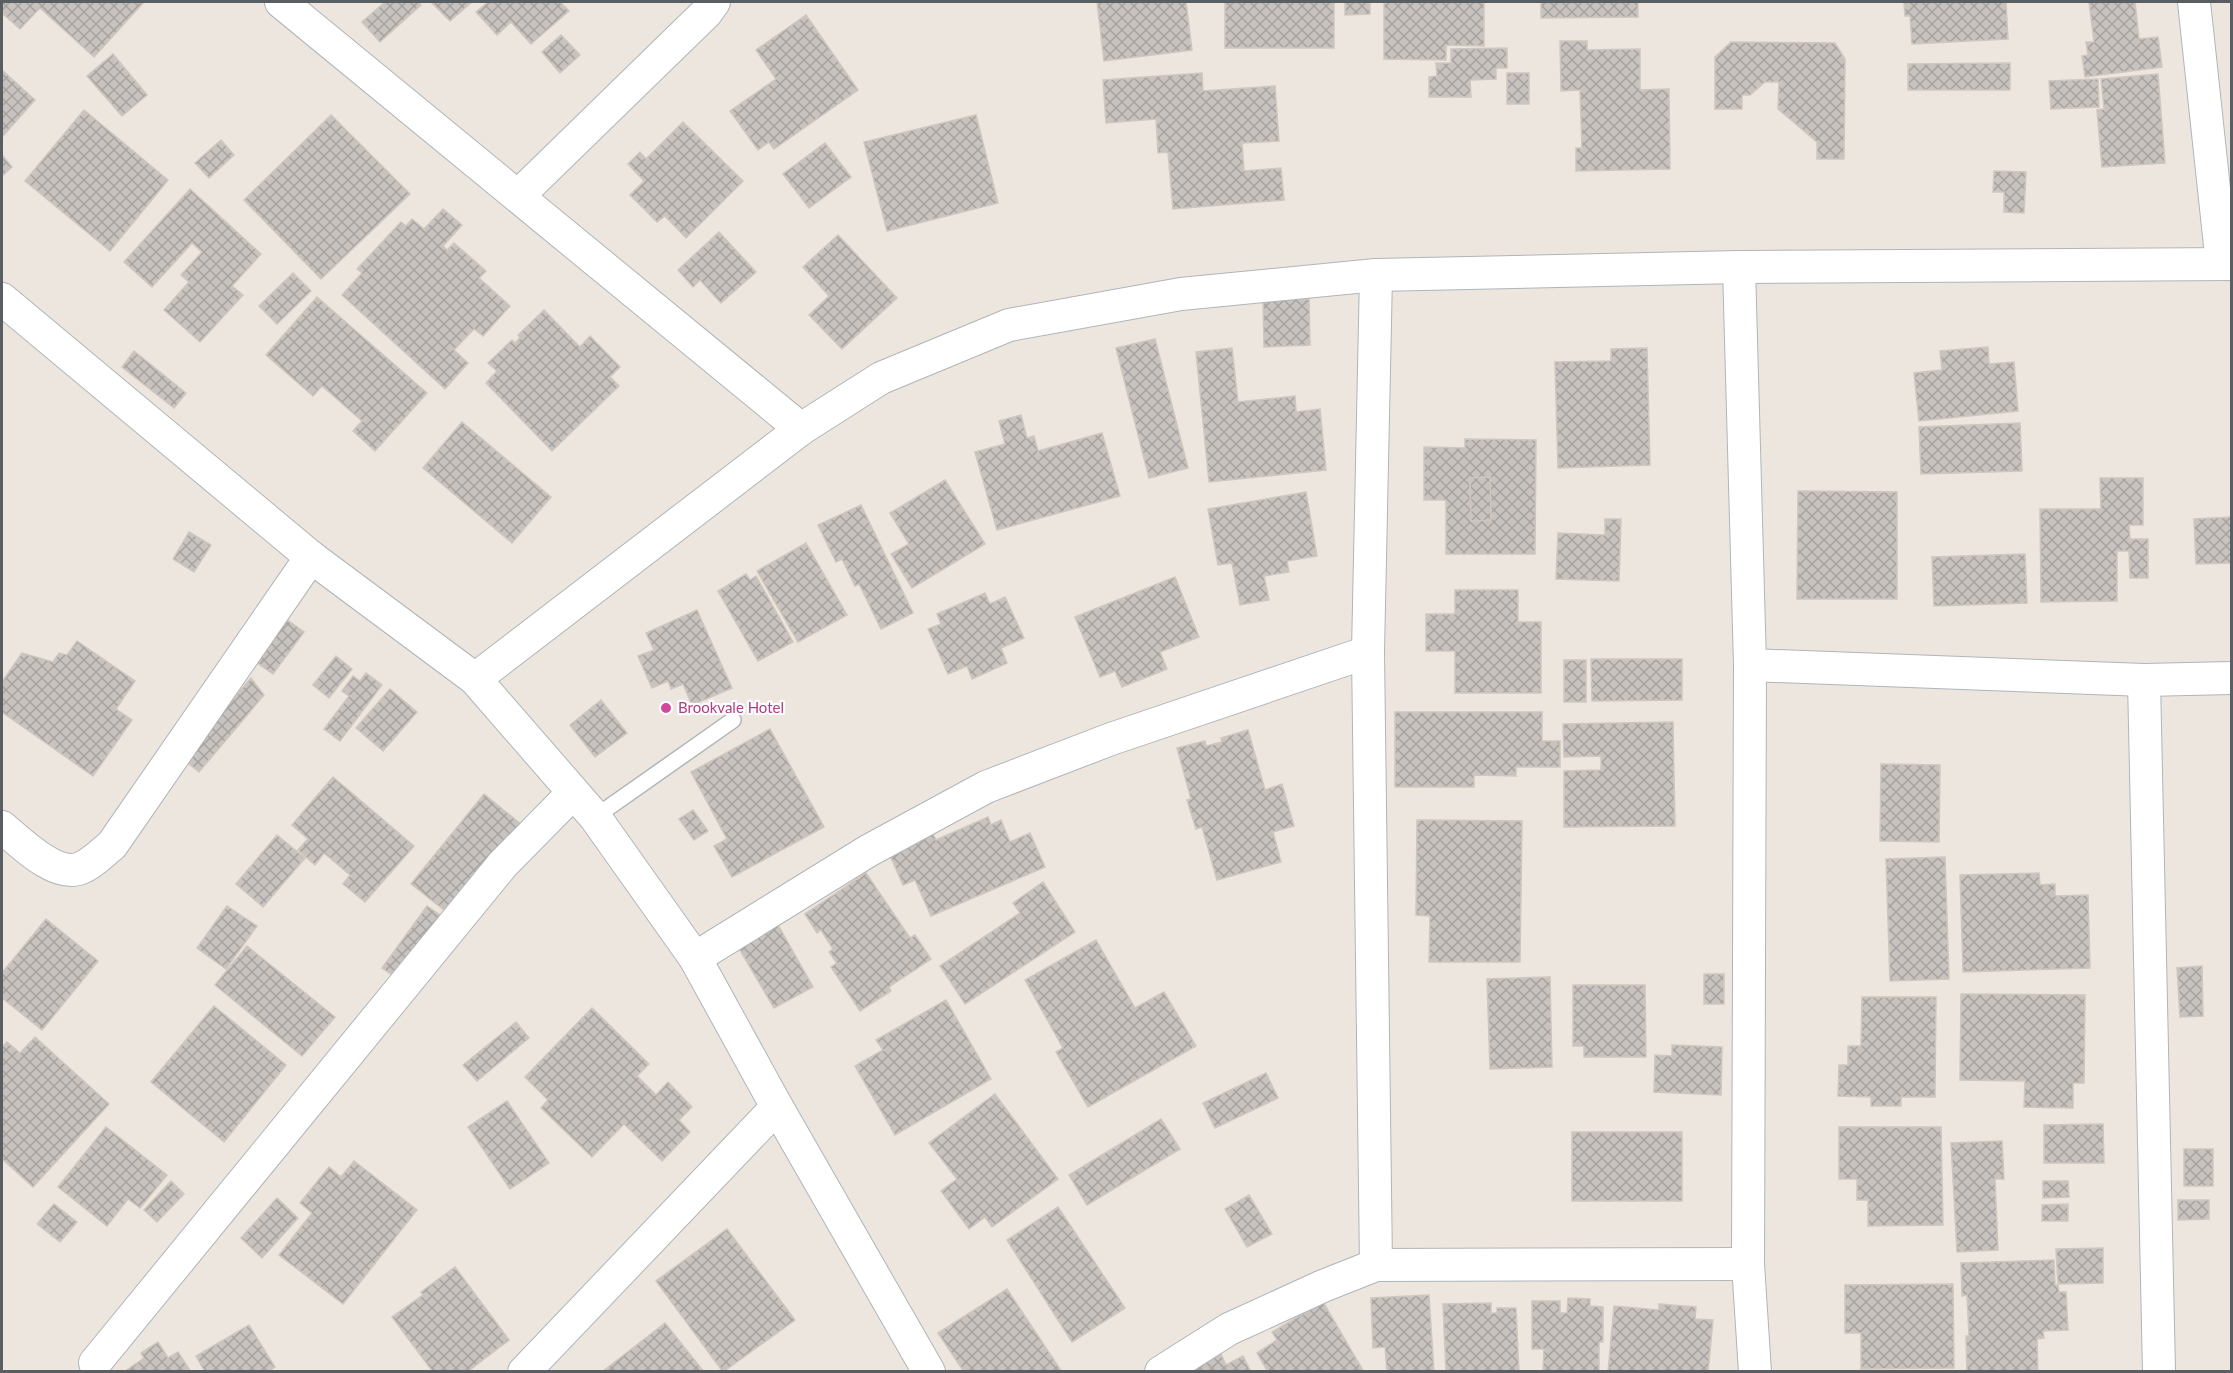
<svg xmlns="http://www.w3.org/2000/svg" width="2233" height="1373" font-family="Lato,sans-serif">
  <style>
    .building { fill: url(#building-cross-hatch); stroke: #d0c6be; stroke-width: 1.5; fill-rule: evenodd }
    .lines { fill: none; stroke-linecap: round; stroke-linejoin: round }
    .service-casing { stroke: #b0b5b8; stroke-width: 18 }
    .minor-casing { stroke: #b0b5b8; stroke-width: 34 }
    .service { stroke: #fff; stroke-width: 15 }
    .minor { stroke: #fff; stroke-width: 32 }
    .hotel-dot { fill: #d1479c; stroke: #fff; stroke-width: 2 }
    .labels { text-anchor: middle; stroke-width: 4.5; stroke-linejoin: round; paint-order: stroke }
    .hotel-label { font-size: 15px; fill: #b23c85; stroke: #fff; text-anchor: start }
  </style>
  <defs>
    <pattern id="building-cross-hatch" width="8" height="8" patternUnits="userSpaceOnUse" patternTransform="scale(1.5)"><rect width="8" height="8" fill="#c8c3bf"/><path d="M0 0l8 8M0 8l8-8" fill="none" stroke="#a5a29f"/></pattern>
  </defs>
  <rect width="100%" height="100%" fill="#ece6df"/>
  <g class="building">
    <path d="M2,2H144L94,57L40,8L20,29L2,13Z"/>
    <path d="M385,2H418L421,5L380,42L362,22Z"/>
    <path d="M431,2H472L450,21Z"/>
    <path d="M488,2H560L569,11L531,44L511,22L497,35L476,12Z"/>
    <path d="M1097,2H1186L1192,50L1104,61Z"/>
    <rect x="1225" y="2" width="109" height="46"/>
    <path d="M1345,2H1370V14L1345,15Z"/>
    <path d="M1384,2H1484V46L1446,45V60L1384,59Z"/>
    <path d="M1541,2H1638V17L1541,18Z"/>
    <path d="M1904,2H2006L2008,39L1912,44L1910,16H1905Z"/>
    <path d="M2089,2H2135L2139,39L2158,37L2162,67L2085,77L2082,56L2088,55L2086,42H2094Z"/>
    <path d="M806,15L858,90L774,149L769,142L758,150L730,111L776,79L756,50Z"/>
    <path d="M561,35L580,55L560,73L542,52Z"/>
    <path d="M1560,41H1587V50L1640,49V90L1669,89L1670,169L1576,171V148H1582L1580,90L1561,91Z"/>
    <path d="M1731,42L1835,43L1845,59L1844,159H1817V142L1778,109L1779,82H1765L1750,95H1742V109H1715V57Z"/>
    <path d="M1507,48V68H1496V79L1470,80L1471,97H1429V77L1437,76L1436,63H1451V49Z"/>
    <path d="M113,54L147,95L122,116L87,76Z"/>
    <path d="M2010,63V90H1908V64Z"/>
    <path d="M2,70L35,100L2,137Z"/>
    <path d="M1202,73L1203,91L1275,86L1279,141L1242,143L1244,171L1281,168L1284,200L1173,209L1168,152L1158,153L1156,119L1106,123L1103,80Z"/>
    <rect x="1507" y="73" width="22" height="31"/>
    <path d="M2158,74L2165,163L2102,167L2097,110L2104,109L2101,79Z"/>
    <path d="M2098,79L2099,107L2051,109L2049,81Z"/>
    <path d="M84,110L168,180L110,251L25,181Z"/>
    <path d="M331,115L410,194L321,279L244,200Z"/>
    <path d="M976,115L998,203L887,231L864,142Z"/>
    <path d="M683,122L743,181L686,238L665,216L657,222L630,195L644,181L628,164L640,152L646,159Z"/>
    <path d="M221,140L234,155L209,178L195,163Z"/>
    <path d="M825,143L851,177L809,208L783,174Z"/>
    <path d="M2,155L12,167L2,176Z"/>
    <path d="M1994,171L2026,172L2024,213L2004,212V192H1993Z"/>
    <path d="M190,189L261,254L232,286L243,295L200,342L164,310L189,282L181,275L202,252L192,243L152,287L124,262Z"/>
    <path d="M443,209L462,225L443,246L447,250L454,243L486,271L479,278L510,306L483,336L474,329L454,350L468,363L445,389L342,295L362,273L357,269L401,222L406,226L412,219L424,229Z"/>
    <path d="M719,232L756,272L721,303L700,280L693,287L678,270Z"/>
    <path d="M838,235L897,298L842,349L809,315L829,296L803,267Z"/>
    <path d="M293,273L311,291L277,324L259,306Z"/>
    <path d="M317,297L427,393L375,451L353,431L362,421L322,386L313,396L266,355Z"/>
    <path d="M1309,299L1310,345L1264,347L1263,300Z"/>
    <path d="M544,310L580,347L590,336L620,367L610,377L619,386L552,451L486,383L497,371L488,363L512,340L515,343L520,338L518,335Z"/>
    <path d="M1155,339L1188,468L1149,478L1116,348Z"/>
    <path d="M1988,347L1989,364L2014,362L2018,411L1919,421L1914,373L1942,370L1940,351Z"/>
    <path d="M1232,348L1238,402L1295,396L1296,412L1320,409L1326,470L1209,482L1196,352Z"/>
    <path d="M1647,348L1650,465L1558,468L1555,362L1611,361V349Z"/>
    <path d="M134,351L186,393L174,408L122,367Z"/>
    <path d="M1021,415L1027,438L1034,436L1038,451L1102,433L1120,496L997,530L975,452L1005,444L999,421Z"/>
    <path d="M462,422L551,497L512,543L423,468Z"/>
    <path d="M2020,423L2022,471L1921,474L1919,427Z"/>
    <path d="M1465,439L1536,440L1535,554H1446V500H1424V447L1465,448ZM1490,477L1491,520L1471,521L1470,478Z"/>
    <path d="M1490,477L1491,520L1471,521L1470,478Z"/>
    <path d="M2100,478H2143V525H2129L2130,539H2148V578H2130L2129,551H2117V601L2041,602L2040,509H2101Z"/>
    <path d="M945,480L985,544L912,588L891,554L909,544L890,513Z"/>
    <path d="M1798,491L1897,492V599H1797Z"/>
    <path d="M1306,492L1317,556L1287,561L1289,572L1264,576L1269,600L1240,605L1232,563L1218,565L1208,509Z"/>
    <path d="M861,505L913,613L881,629L859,584L855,586L842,559L836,562L818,525Z"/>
    <path d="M2232,517V563L2196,564L2194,519Z"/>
    <path d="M1605,519H1621L1619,581L1556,579L1558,533L1605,535Z"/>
    <path d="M189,532L211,545L194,572L173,559Z"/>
    <path d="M806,543L847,615L798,642L757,571Z"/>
    <path d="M2025,554L2027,603L1934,606L1932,557Z"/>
    <path d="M746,574L750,580L756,576L793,642L758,661L718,591Z"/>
    <path d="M1175,577L1199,637L1160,652L1167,669L1122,687L1115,671L1100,677L1075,617Z"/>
    <path d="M1455,590H1518V622H1541V693H1455V651H1426V614H1455Z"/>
    <path d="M985,593L990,604L1005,597L1024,638L1001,648L1007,663L972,679L967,666L948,674L928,629L941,624L937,614Z"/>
    <path d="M697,610L732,688L692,705L683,684L671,689L668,681L652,688L638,656L654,650L646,633Z"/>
    <path d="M286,619L304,632L273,674L256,662Z"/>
    <path d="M77,641L135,681L116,709L132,720L93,776L2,712V682L22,653L53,662L59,653L67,655Z"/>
    <path d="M336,656L352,669L329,698L313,685Z"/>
    <path d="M1591,659H1682V700L1592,701Z"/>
    <rect x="1564" y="660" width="22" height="42"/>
    <path d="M366,673L382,685L340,741L324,729L349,696L342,691L353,676L360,681Z"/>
    <path d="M251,678L264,695L199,772L183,759Z"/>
    <path d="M390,689L417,712L383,751L356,728Z"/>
    <path d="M601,700L627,733L595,757L570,725Z"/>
    <path d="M1395,712H1542V741H1560V767H1516V776L1474,775V787H1395Z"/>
    <path d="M1673,722L1675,826L1564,827V771L1601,770V756L1564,757L1563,724Z"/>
    <path d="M770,729L824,827L732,877L714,846L727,839L691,772Z"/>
    <path d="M1248,730L1265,790L1282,784L1294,826L1273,832L1281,862L1217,880L1202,827L1196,829L1187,800L1191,799L1177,748L1205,741L1206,746L1222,742L1221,738Z"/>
    <path d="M1881,764L1940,765L1939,842L1880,841Z"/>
    <path d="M333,777L414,846L365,902L343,884L350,875L324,853L315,865L298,850L308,839L292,825Z"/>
    <path d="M484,794L522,825L449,914L411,884Z"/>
    <path d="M693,810L708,831L694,840L679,819Z"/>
    <path d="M988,817L991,825L1001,820L1010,842L1030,833L1045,867L931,916L915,880L903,885L888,851L932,832L936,840Z"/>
    <path d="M1417,820L1522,821L1520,962H1429L1430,916L1416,915Z"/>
    <path d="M277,835L305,858L263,907L236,884Z"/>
    <path d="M1945,857L1949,979L1890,981L1886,859Z"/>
    <path d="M866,873L910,938L915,935L931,959L889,987L891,991L860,1011L831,967L837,963L829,952L833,949L821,930L817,933L805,914Z"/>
    <path d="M2039,873L2040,885L2055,884V896L2088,895L2090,968L1963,972L1960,875Z"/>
    <path d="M1043,882L1075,932L965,1004L940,966L1020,913L1013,903Z"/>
    <path d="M227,906L257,926L226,969L197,948Z"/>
    <path d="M427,906L443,917L400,980L382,968Z"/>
    <path d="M46,919L98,961L42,1030L2,998V973Z"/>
    <path d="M777,923L813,987L774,1008L737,945Z"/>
    <path d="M1096,940L1135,1008L1164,992L1196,1046L1088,1107L1056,1052L1063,1048L1025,980Z"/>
    <path d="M247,946L335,1017L302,1056L215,985Z"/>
    <path d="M2202,966L2203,1016L2180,1017L2177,968Z"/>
    <rect x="1704" y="974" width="20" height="30"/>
    <path d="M1550,977L1552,1067L1490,1069L1487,979Z"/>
    <path d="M1573,985H1645L1646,1057H1584V1046H1573Z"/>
    <path d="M1961,994L2085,995L2084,1083H2073V1108L2024,1107L2025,1081L1960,1080Z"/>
    <path d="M1862,997H1936L1935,1097H1901V1106H1871V1097L1838,1096L1839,1065H1848V1046H1861Z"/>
    <path d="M946,1000L991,1079L895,1135L855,1066L883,1050L876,1040Z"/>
    <path d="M214,1006L286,1065L224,1142L151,1082Z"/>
    <path d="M592,1008L649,1064L637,1076L656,1095L668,1082L692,1107L679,1120L690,1132L662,1161L624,1124L592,1157L541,1108L548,1100L525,1077Z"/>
    <path d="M516,1022L529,1038L477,1081L463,1065Z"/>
    <path d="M35,1037L109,1104L33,1187L2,1159V1047L7,1042L20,1053Z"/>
    <path d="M1672,1045L1722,1047L1721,1095L1654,1092L1655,1055L1672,1056Z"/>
    <path d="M1266,1073L1278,1098L1215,1128L1203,1103Z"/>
    <path d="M995,1094L1058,1179L992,1227L985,1217L969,1229L941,1191L957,1179L929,1143Z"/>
    <path d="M507,1101L549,1163L510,1189L468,1127Z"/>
    <path d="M1161,1119L1180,1149L1087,1205L1069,1175Z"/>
    <path d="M2103,1124L2104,1163H2044V1125Z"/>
    <path d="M106,1127L167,1175L140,1208L128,1199L107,1226L58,1187Z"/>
    <path d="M1839,1127H1941L1943,1225L1868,1226V1200H1857V1179H1839Z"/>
    <rect x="1572" y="1132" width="110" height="69"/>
    <path d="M2002,1141L2004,1179H1995L1998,1250L1957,1252L1951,1143Z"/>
    <rect x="2184" y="1149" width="29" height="37"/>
    <path d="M354,1161L417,1210L343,1304L279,1255L312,1213L300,1203L329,1167L341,1177Z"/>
    <path d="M171,1181L184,1194L157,1222L144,1210Z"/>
    <path d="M2043,1181H2068L2069,1197L2043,1198Z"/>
    <path d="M1249,1195L1272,1234L1247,1247L1225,1209Z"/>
    <path d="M277,1198L298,1218L262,1258L241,1238Z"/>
    <path d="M2178,1200H2209V1219L2178,1220Z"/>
    <path d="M54,1204L77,1222L60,1242L37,1224Z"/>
    <path d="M2068,1204V1221H2042V1205Z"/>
    <path d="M1058,1207L1125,1308L1072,1342L1007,1240Z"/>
    <path d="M727,1229L795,1320L723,1372L656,1281Z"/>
    <path d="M2103,1248V1283L2058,1284L2056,1249Z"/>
    <path d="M2054,1260L2055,1285H2058L2059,1292H2066L2068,1330L2043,1331L2044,1338L2037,1339L2038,1372H1967L1966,1336H1969L1967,1295L1962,1296L1961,1263Z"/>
    <path d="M455,1267L509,1340L467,1372H433L392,1317L423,1295L421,1292Z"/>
    <path d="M1953,1284L1954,1368L1861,1369V1333H1845V1285Z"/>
    <path d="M1007,1289L1062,1372H964L938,1333Z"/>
    <path d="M1429,1295L1434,1372H1387L1385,1347L1373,1348L1371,1298Z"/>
    <path d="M1568,1298L1590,1299V1306L1603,1307V1342H1599V1372H1543L1544,1349H1532V1301H1560V1313H1567Z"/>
    <path d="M1323,1302L1364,1372H1268L1257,1353L1277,1340L1272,1332Z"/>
    <path d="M1491,1303V1313H1497V1308H1516L1519,1372H1446L1443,1304Z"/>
    <path d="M1659,1304L1696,1307L1695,1319L1713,1320L1708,1372H1608L1614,1306L1659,1310Z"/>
    <path d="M665,1323L704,1372H602Z"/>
    <path d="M249,1325L275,1367L267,1372H205L196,1356Z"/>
    <path d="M158,1342L168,1358L178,1352L191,1372H124L144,1358L141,1353Z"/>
    <path d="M1220,1352L1226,1365L1243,1356L1251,1372H1182Z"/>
  </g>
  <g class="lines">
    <g class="service-casing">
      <path id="service" d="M595,817L733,720"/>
    </g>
    <g class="minor-casing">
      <g id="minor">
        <path d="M281,2L801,429"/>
        <path d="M2194,2L2222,264"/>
        <path d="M518,196L706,13L714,2"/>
        <path d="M1739,267L1750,665L1748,1264L1755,1372"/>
        <path d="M1376,275L1368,652L1376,1265"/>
        <path d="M2,299L311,557L475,679L595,817L695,958L777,1107L929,1372"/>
        <path d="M1750,665L2144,680L2232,678"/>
        <path d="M475,679L801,429L881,378L1009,325L1181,294L1376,275L1739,267L2232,264"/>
        <path d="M2144,680L2159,1372"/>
        <path d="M2,827C20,842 56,879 81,868C93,863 102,853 112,845L311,557"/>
        <path d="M695,958L868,851L986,787L1111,739L1368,652"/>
        <path d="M95,1363L503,864L573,793"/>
        <path d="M524,1372L777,1107"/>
        <path d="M1161,1372L1229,1329L1323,1286L1376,1265L1748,1264"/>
      </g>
    </g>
    <use href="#service" class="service"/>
    <use href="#minor" class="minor"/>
  </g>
  <circle class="hotel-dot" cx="666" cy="708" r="6"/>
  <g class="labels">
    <g class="hotel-label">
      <text x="678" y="713">Brookvale Hotel</text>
    </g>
  </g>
  <rect width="2233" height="1373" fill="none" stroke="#585e61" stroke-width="6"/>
</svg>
